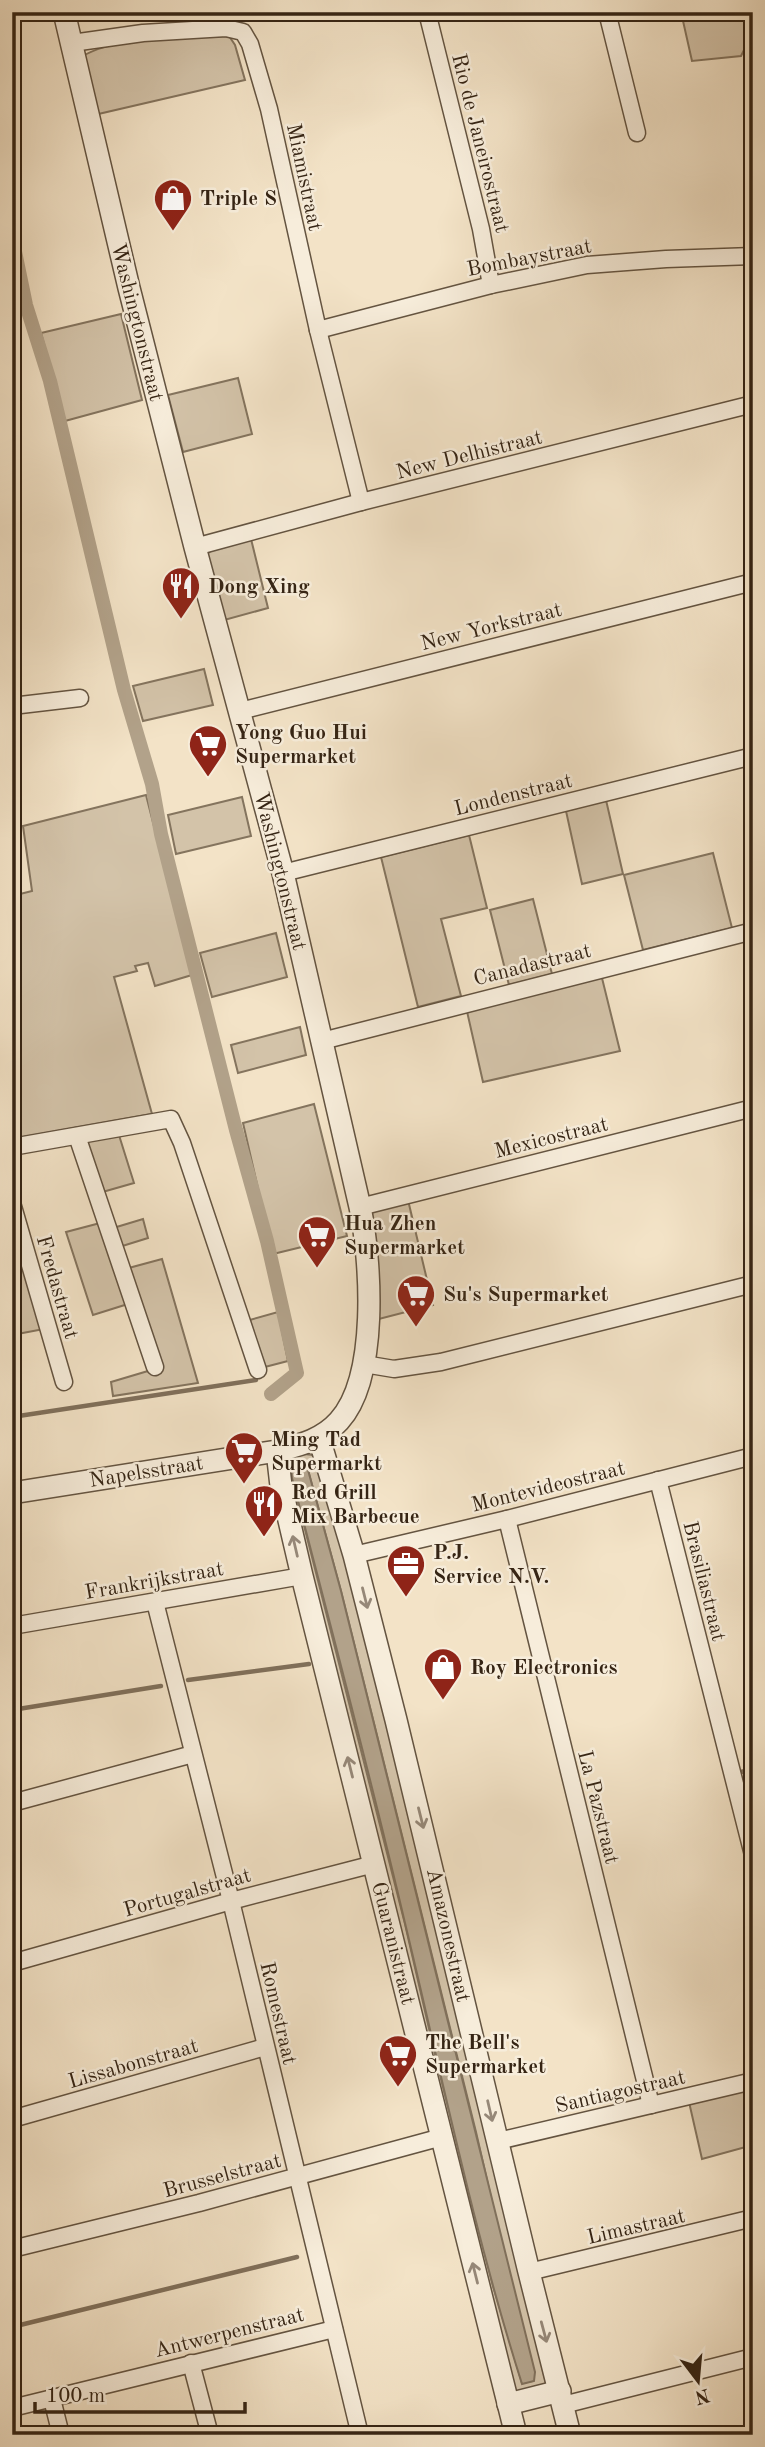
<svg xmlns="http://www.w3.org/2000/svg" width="765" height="2447" font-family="'Old Standard TT',serif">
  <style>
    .green { fill: #d3c3a9; stroke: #84745e; stroke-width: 2; fill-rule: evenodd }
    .water { fill: #b2a28a; stroke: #80705b; stroke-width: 2 }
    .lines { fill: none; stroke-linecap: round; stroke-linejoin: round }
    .stream { stroke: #80705b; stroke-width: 4.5 }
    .canal { stroke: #b2a28a; stroke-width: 14 }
    .minor-casing { stroke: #645441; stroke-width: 19 }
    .tertiary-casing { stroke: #645441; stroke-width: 24 }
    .minor { stroke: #f7eddb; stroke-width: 16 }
    .tertiary { stroke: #f7eddb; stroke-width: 21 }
    .oneway { stroke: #968878 }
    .labels { text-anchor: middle; stroke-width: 5; stroke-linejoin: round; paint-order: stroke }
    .street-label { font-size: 21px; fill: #352414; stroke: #f7eddb }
    .poi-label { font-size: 21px; font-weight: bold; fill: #352414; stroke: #f7eddb; text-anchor: start }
  </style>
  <rect width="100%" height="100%" fill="#f3e3c7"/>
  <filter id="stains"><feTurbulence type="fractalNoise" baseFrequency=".00286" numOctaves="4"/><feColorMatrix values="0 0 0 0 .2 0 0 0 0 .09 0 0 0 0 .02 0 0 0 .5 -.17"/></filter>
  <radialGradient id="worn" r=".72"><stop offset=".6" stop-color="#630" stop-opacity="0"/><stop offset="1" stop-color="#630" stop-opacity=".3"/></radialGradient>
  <g class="green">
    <path d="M681,12H753V32L741,56L692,61Z"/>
    <path d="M229,36L235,45L245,80L94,115L81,57C120,34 184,38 229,36Z"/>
    <path d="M121,314L142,400L65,421L41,333Z"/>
    <path d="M238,378L252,434L183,452L168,395Z"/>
    <path d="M251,539L268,608L217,622L206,555L213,549Z"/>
    <path d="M204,669L213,705L143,721L133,686Z"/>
    <path d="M146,795L192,975L155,986L148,963L135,966L137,971L114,977L152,1114L12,1139V896L32,891L23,826Z"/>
    <path d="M242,797L251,836L176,854L168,815Z"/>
    <path d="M606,800L623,874L582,884L566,811Z"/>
    <path d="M469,835L487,908L441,919L461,996L418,1007L381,857Z"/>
    <path d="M713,853L732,928L643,950L624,875Z"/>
    <path d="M533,899L552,974L509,985L490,910Z"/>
    <path d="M276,933L287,977L212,997L200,953Z"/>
    <path d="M601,974L620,1051L483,1082L466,1007Z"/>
    <path d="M300,1027L306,1055L238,1073L231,1045Z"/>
    <path d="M314,1104L347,1236L273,1254L243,1123Z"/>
    <path d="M118,1132L134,1183L99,1193L80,1140Z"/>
    <path d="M408,1200L433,1305L375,1320L368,1218L372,1211Z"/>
    <path d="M12,1219L44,1329L12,1335Z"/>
    <path d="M143,1219L148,1238L116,1248L110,1229Z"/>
    <path d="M104,1222L131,1303L93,1315L66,1232Z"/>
    <path d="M162,1259L198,1383L113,1396L111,1382L158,1368L125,1269Z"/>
    <path d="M278,1312L288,1361L261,1368L246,1321Z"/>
    <path d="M304,1454L313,1455L331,1489L547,2387L513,2392L293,1511L289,1463L297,1456ZM303,1465L308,1470L341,1591L476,2132L533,2381L522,2383L493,2286L436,2059L405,1924L292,1478Z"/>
    <path d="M745,2089L753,2120V2145L702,2159L689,2102Z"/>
  </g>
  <path class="water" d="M298,1465H303L308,1470L341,1591L535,2372L534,2381L522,2384C474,2233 442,2077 405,1923C370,1774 331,1626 292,1478L291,1468Z"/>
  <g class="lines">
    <g class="stream">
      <path d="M12,1417L256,1380"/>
      <path d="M188,1680L309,1664"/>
      <path d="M12,1710L161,1686"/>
      <path d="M741,1772L753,1769"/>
      <path d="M12,2327L297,2257"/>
    </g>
    <path class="canal" d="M12,237L26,305L50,381L124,690L152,784L161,834L236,1130L267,1241L297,1373L271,1394"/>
    <g class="minor-casing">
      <g id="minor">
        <path d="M427,12L481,229L491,285"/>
        <path d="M607,12L637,133"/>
        <path d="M72,43L143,33L226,28L243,32L250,44L269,109L318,330L361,502"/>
        <path d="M318,330L491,285L587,265L666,259L753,256"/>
        <path d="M195,547L361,502L753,404"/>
        <path d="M12,706L80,698"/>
        <path d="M240,711L753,582"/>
        <path d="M283,873L753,756"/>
        <path d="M322,1041L753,931"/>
        <path d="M77,1136L155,1367"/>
        <path d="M12,1147L171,1119L182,1143L258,1370"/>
        <path d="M12,1203L64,1382"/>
        <path d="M360,1207L753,1108"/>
        <path d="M364,1364L394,1369L441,1362L753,1284"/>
        <path d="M658,1480L753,1855"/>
        <path d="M507,1519L651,2105"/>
        <path d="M354,1555L507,1519L753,1456"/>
        <path d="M155,1602L231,1901L360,2435"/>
        <path d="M12,1626L302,1576"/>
        <path d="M12,1803L193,1754"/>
        <path d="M12,1963L231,1901L374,1864"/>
        <path d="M12,2119L265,2047"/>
        <path d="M498,2141L753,2081"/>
        <path d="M12,2249L199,2203L442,2137"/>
        <path d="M529,2272L753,2218"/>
        <path d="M191,2363L210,2435"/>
        <path d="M52,2399L61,2435"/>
        <path d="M563,2405L753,2357"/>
        <path d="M12,2408L334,2329"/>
      </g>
    </g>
    <g class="tertiary-casing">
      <g id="tertiary">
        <path d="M319,1438L354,1555L396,1720L529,2272L570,2435"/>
        <path d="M277,1451L281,1486L302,1576L516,2435"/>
        <path d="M12,1493L277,1451C300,1445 322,1440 339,1421C379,1377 371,1261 360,1207L283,873L195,547L129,288L64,12"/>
        <path d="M508,2404L560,2391"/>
      </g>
    </g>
    <use href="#minor" class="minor"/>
    <use href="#tertiary" class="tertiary"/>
  </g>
  <defs><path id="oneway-shaft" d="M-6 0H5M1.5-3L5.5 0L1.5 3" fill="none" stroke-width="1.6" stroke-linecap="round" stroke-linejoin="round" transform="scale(1.75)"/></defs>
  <g class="oneway">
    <use href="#oneway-shaft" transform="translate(295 1546) rotate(-103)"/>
    <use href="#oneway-shaft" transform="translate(365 1598) rotate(76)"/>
    <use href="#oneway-shaft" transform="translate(350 1767) rotate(-104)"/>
    <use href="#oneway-shaft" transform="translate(421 1818) rotate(76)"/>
    <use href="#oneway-shaft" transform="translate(490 2111) rotate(77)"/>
    <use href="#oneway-shaft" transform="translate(475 2273) rotate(-104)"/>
    <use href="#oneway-shaft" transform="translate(544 2332) rotate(75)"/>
  </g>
  <defs>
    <g id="shop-pin" transform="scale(2.0125)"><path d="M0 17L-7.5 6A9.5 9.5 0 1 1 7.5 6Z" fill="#8f2418" stroke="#f7eddb"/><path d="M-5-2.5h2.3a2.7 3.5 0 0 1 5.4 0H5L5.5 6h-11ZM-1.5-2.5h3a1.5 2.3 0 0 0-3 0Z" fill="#fff"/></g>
    <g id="restaurant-pin" transform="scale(2.0125)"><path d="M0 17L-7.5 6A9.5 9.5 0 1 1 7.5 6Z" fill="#8f2418" stroke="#f7eddb"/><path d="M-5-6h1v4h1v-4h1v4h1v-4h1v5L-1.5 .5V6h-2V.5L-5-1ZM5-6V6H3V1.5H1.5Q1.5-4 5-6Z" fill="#fff"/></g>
    <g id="supermarket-pin" transform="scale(2.0125)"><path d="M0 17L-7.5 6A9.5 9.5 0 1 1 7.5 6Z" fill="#8f2418" stroke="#f7eddb"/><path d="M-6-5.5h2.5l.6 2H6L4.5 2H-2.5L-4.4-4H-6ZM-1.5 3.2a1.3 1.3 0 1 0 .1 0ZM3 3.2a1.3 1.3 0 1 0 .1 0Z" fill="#fff"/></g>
    <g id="office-pin" transform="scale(2.0125)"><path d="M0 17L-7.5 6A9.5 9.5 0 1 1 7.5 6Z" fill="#8f2418" stroke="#f7eddb"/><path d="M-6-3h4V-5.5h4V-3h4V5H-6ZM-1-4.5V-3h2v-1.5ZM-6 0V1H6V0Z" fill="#fff"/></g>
  </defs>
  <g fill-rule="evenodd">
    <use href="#shop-pin" x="173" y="198"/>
    <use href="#restaurant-pin" x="181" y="586"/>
    <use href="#supermarket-pin" x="208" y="744"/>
    <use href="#supermarket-pin" x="317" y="1235"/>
    <use href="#supermarket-pin" x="416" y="1294"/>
    <use href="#supermarket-pin" x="244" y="1451"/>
    <use href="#restaurant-pin" x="264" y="1504"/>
    <use href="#office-pin" x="406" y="1564"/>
    <use href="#shop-pin" x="443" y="1667"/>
    <use href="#supermarket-pin" x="398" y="2054"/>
  </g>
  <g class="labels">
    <g class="street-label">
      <text transform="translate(481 143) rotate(76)" y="7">Rio de Janeirostraat</text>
      <text transform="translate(305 177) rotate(78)" y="7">Miamistraat</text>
      <text transform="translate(529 257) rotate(-11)" y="7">Bombaystraat</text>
      <text transform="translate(138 322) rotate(76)" y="7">Washingtonstraat</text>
      <text transform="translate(469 454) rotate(-14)" y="7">New Delhistraat</text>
      <text transform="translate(491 626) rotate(-14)" y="7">New Yorkstraat</text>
      <text transform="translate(513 794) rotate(-14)" y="7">Londenstraat</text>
      <text transform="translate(281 871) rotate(76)" y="7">Washingtonstraat</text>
      <text transform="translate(532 964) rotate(-14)" y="7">Canadastraat</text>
      <text transform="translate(551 1137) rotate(-14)" y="7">Mexicostraat</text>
      <text transform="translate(58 1287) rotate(74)" y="7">Fredastraat</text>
      <text transform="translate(146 1471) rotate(-9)" y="7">Napelsstraat</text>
      <text transform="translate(548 1486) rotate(-14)" y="7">Montevideostraat</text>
      <text transform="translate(154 1580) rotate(-10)" y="7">Frankrijkstraat</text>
      <text transform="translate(705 1581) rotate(76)" y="7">Brasiliastraat</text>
      <text transform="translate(599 1807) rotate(76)" y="7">La Pazstraat</text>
      <text transform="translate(187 1892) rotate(-16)" y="7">Portugalstraat</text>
      <text transform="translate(449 1935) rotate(77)" y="7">Amazonestraat</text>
      <text transform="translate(394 1943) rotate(76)" y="7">Guaranistraat</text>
      <text transform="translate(279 2013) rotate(77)" y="7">Romestraat</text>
      <text transform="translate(133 2063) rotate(-16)" y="7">Lissabonstraat</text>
      <text transform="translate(620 2091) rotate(-13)" y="7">Santiagostraat</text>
      <text transform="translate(222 2175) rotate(-15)" y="7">Brusselstraat</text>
      <text transform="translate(636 2226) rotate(-13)" y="7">Limastraat</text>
      <text transform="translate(229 2332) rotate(-14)" y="7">Antwerpenstraat</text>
    </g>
    <g class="poi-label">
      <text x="200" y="205">Triple S</text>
      <text x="208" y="593">Dong Xing</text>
      <text x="235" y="739">Yong Guo Hui<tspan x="235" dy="24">Supermarket</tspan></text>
      <text x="344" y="1230">Hua Zhen<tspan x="344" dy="24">Supermarket</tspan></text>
      <text x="443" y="1301">Su's Supermarket</text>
      <text x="271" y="1446">Ming Tad<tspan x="271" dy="24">Supermarkt</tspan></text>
      <text x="291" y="1499">Red Grill<tspan x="291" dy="24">Mix Barbecue</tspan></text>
      <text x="433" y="1559">P.J.<tspan x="433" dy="24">Service N.V.</tspan></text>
      <text x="470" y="1674">Roy Electronics</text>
      <text x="425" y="2049">The Bell's<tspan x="425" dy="24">Supermarket</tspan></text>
    </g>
  </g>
  <rect width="765" height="2447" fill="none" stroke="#f3e3c7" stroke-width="42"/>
  <rect x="14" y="14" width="737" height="2419" fill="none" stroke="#352414" stroke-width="3.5"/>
  <rect x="21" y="21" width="723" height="2405" fill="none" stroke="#352414" stroke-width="2"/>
  <g transform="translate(698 2381) rotate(164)" stroke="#f7eddb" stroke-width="5" paint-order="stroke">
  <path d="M0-5L12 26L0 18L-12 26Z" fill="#352414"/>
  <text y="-10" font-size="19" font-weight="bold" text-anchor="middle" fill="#352414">N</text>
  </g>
  <path d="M35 2402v10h210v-10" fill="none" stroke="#352414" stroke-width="3.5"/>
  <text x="46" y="2402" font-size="21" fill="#352414" stroke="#f7eddb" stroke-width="5" paint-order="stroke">100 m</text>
  <rect width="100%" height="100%" filter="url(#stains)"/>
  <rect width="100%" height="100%" fill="url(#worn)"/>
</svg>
